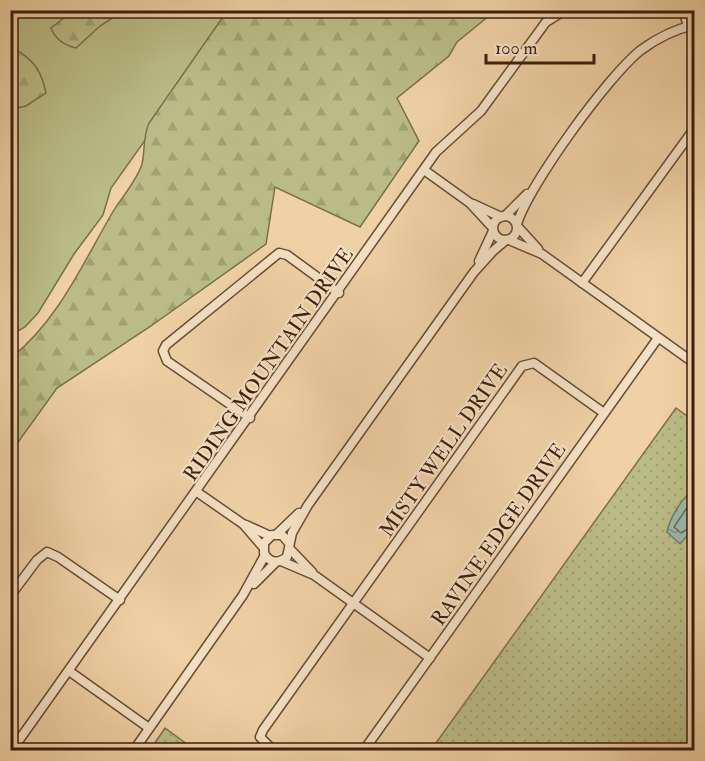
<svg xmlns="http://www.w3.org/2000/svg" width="705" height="761" font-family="'IM FELL Double Pica',serif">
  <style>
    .grass { fill: #babc87; stroke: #7b6e4a; stroke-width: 1.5 }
    .forest { fill: url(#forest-firs); stroke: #7b6e4a; stroke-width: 1.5 }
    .park { fill: url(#park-dots); stroke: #7b6e4a; stroke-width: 1.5 }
    .water { fill: url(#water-ripples); stroke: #747a69; stroke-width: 1.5 }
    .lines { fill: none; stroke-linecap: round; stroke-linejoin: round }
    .shore { stroke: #6b6b5a; stroke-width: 1.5 }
    .minor-casing { stroke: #694c34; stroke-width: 11 }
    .minor { stroke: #f5e1c5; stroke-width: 8 }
    .labels { text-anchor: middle; stroke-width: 4.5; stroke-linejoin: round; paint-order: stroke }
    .street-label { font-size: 20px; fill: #3c1f0e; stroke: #f5e1c5 }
  </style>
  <defs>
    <pattern id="forest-firs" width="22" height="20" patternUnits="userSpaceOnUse" patternTransform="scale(1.5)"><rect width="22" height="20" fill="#babc87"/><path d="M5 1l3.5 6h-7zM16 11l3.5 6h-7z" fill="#a1a173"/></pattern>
    <pattern id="park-dots" width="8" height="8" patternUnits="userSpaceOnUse" patternTransform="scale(1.5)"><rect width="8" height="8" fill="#babc87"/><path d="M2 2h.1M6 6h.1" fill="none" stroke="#a1a173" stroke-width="1.8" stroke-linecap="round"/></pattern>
    <pattern id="water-ripples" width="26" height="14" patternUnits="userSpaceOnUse" patternTransform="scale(1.5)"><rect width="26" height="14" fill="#9ab7a6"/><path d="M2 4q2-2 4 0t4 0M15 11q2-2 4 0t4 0" fill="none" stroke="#7f9486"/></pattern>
  </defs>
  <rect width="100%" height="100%" fill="#f0d1a6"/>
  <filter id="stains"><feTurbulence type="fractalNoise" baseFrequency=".00333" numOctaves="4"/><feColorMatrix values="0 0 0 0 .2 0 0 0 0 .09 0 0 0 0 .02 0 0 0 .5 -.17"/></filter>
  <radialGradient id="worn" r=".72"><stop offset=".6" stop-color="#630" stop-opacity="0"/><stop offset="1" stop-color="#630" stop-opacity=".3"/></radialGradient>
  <path class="grass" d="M10,11H237L111,188L103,215L74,254L38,313L25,327L11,335Z"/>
  <g class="forest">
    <path d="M73,11V10L123,11L100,26L76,48C64,45 56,40 51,28Z"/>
    <path d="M227,11H495L457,42L449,56L397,98L419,141L360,227L275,187L266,244L151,326L57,388L11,452V358C58,320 81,267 111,215C120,199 137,181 142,164C145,150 143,136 149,123Z"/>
    <path d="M18,51C36,62 42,74 46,93L26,106L12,109L11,58Z"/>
  </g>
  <g class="park">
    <path d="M676,408L694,421V750H431Z"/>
    <path d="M165,728L195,750H150Z"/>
  </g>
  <path class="water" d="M694,489V528L680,544L667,532C670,517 682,498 694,489Z"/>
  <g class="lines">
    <path class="shore" d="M694,497L674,527L681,533L694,525"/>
    <g class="minor-casing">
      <g id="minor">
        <path d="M683,10L688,26"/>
        <path d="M424,170L470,203L493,228"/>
        <path d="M473,204L501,217"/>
        <circle cx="505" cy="228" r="12"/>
        <path d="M505,216L527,194"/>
        <path d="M517,224C529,185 608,76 641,50C656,39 676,29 694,25"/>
        <path d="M517,226L538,249"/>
        <path d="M509,240L542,254L694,363"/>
        <path d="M479,261L493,231"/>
        <path d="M582,283L694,129"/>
        <path d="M250,418L167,361L163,351L166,345L279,253L287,255L339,293"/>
        <path d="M197,492L243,524L263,547"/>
        <path d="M246,525L270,536"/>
        <path d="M277,534L299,513"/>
        <path d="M289,543L282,535H272L264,543V553C269,563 278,564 287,557L292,533L308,505L474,272L493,251L506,240"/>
        <path d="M290,549L312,572"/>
        <path d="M281,561L314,575L430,658"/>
        <path d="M254,584L276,562"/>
        <path d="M10,596L37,560L47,552L58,557L120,600"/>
        <path d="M69,671L149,728"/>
        <path d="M12,750L436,152L481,111L546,22L565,10"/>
        <path d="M134,750L243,595L265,555"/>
        <path d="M273,750L260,737L263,730L522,366L534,363L604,413"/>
        <path d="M364,750L658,338"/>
      </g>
    </g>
    <use href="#minor" class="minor"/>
  </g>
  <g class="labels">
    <g class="street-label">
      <text transform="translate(268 364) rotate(-55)" y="7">RIDING MOUNTAIN DRIVE</text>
      <text transform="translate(443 450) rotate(-55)" y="7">MISTY WELL DRIVE</text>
      <text transform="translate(498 534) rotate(-55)" y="7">RAVINE EDGE DRIVE</text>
    </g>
  </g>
  <rect width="705" height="761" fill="none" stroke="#f0d1a6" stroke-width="36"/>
  <rect x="12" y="12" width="681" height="737" fill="none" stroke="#3c1f0e" stroke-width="3"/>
  <rect x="18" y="18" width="669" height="725" fill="none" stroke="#3c1f0e" stroke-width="1.5"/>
  <path d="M486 54v9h108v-9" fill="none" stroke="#3c1f0e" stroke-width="3"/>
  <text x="495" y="54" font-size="18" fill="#3c1f0e" stroke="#f5e1c5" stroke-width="4.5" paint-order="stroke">100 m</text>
  <rect width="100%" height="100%" filter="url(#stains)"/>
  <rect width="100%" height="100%" fill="url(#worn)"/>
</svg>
